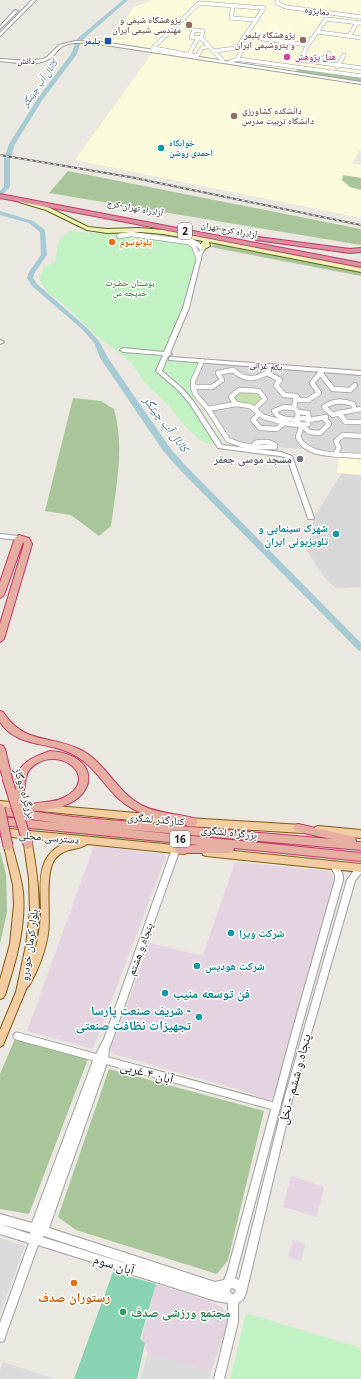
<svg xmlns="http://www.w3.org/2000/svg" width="361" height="1379" font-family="'Noto Sans','Noto Naskh Arabic',sans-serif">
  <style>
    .residential { fill: #d9d8d8 }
    .industrial { fill: #e4d4e1 }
    .education { fill: #fbfadb }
    .grass { fill: #c7e1ac }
    .forest { fill: #a8c69a }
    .park { fill: #c2f2c4 }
    .pitch { fill: #87d3b4 }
    .parking { fill: #dbdbdb }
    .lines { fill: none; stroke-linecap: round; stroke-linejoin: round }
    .river { fill: #a6cbd5; fill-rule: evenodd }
    .minor-far2-casing { stroke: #9f9f9f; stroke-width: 4.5 }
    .minor-far1-casing { stroke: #9f9f9f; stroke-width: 6 }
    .minor-casing { stroke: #9f9f9f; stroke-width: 9 }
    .tertiary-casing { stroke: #9f9f9f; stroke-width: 2 }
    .secondary-casing { stroke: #5d6410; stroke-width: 2 }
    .primary-casing { stroke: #825a10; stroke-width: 2 }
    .trunk-casing { stroke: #c23669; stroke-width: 2 }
    .motorway-casing { stroke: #c23669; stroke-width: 2 }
    .minor-far2 { stroke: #fff; stroke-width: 3.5 }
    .minor-far1 { stroke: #fff; stroke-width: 4.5 }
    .minor { stroke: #fff; stroke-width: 7 }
    .tertiary { fill: #fff; fill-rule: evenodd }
    .secondary { fill: #f0f1b9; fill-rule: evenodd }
    .primary { fill: #f1cda1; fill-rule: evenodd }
    .trunk { fill: #e6aea0; fill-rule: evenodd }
    .motorway { fill: #db90a0; fill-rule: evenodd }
    .rail-casing { stroke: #696969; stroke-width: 2 }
    .rail { stroke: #fff; stroke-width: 1; stroke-dasharray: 3; stroke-linecap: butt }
    .trunk-bridge-casing { stroke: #c23669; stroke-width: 11; stroke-linecap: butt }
    .trunk-bridge { stroke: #e6aea0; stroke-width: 9 }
    .education-dot { fill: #8d6e63; stroke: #fff; stroke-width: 1.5 }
    .transit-dot { fill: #1a4fb4; stroke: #fff; stroke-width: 1.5 }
    .hotel-dot { fill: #d1479c; stroke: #fff; stroke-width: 1.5 }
    .culture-dot { fill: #0f9aa8; stroke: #fff; stroke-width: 1.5 }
    .food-dot { fill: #e8710a; stroke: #fff; stroke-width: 1.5 }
    .worship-dot { fill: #6b7280; stroke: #fff; stroke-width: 1.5 }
    .leisure-dot { fill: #2e9e5b; stroke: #fff; stroke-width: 1.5 }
    .labels { text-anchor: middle; stroke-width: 3; stroke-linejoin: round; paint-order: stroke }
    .far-street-label { font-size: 9px; fill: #1b1b1b; stroke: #fff }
    .far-education-label { font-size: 9px; font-weight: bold; fill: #785e54; stroke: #fff; text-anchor: end }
    .far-transit-label { font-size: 9px; font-weight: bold; fill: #164399; stroke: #fff; text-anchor: end }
    .far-hotel-label { font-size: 9px; font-weight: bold; fill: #b23c85; stroke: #fff; text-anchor: start }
    .far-culture-label { font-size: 9px; font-weight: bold; fill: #0d838f; stroke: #fff; text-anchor: start }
    .far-food-label { font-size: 9px; font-weight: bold; fill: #c56008; stroke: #fff; text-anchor: start }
    .far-park-label { font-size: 9px; fill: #166b1b; stroke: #fff }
    .far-water-label { font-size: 10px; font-style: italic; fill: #507698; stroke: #fff }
    .shield { fill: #fff; stroke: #5f5f5f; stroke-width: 1 }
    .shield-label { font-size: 10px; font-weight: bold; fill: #1b1b1b }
    .worship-label { font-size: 11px; font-weight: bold; fill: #5b616d; stroke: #fff; text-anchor: end }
    .culture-label { font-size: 11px; font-weight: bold; fill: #0d838f; stroke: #fff; text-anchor: start }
    .street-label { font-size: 11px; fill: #1b1b1b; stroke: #fff }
    .water-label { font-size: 12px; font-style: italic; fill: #507698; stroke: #fff }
    .near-culture-label { font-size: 13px; font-weight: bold; fill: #0d838f; stroke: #fff; text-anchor: start }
    .near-street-label { font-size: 13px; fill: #1b1b1b; stroke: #fff }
    .near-food-label { font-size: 13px; font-weight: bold; fill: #c56008; stroke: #fff }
    .near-leisure-label { font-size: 13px; font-weight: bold; fill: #27864d; stroke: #fff; text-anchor: start }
  </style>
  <rect width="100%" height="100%" fill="#ebe8e1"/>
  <g class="residential">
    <path d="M204,363L361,376V452L286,448L234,441L216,416L199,396L195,382Z"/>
    <path d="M342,473L361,475V587L336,588L325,578L307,551L314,517Z"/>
  </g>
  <g class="industrial">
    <path d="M94,846L163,854L166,857L93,1049L27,1031Z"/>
    <path d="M235,862L329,871L335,879L304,985L276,1096L268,1100L244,1091L113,1054L110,1050L150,943L208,957L203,955Z"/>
    <path d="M291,1176L324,1187L317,1217L283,1207Z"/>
    <path d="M293,1240L305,1244L301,1261L288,1257Z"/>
    <path d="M156,1284L210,1301L221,1307L227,1313V1325L211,1372L148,1354L142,1338Z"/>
  </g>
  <g class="education">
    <path d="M153,0H361V82L109,43L134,7Z"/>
    <path d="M153,52L361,84V148L352,164L361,165V218L75,160Z"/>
    <path d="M339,456L361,457V475L337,473Z"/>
  </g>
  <g class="grass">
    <path d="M240,391L258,393L263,400L255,407L238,403L233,397Z"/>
    <path d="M58,830L244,847L141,843L57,834Z"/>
  </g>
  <g class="forest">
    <path d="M299,68L361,77V82L295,72Z"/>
    <path d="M68,171L361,229V245L49,193Z"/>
    <path d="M343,175L361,178V190L350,187L342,180Z"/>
    <path d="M215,244L361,271V276L210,247Z"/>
    <path d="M73,398L101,401L114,409C125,448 116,487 111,526L99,536L71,515L45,511Z"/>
    <path d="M0,851L6,874L7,912L0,944Z"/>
    <path d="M15,1039L88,1059L29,1214L0,1209V1074Z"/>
    <path d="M109,1069L264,1111L228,1260L217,1274L76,1230L58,1217Z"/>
  </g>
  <g class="park">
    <path d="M69,231C80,232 90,233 101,233C127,232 181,226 200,249L183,309L160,360L200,363L191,382L194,399L225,447L213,445L201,441L185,426L169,406L144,382L131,362L97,336L66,306L48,293L39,279L44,267L55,262L58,242Z"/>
    <path d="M246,1313L361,1348V1379H230Z"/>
  </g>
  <path class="pitch" d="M113,1272L156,1284L140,1339L145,1343L137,1379H74Z"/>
  <g class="parking">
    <path d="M0,1238L25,1246L0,1313Z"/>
    <path d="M148,1354L211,1372L209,1379H140Z"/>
    <path d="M3,1362L55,1379H0V1370Z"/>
  </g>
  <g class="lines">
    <g class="river">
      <path d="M123,0H128L81,41L77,54L43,99L15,144L10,159V187L0,197V191L4,187V159L9,144L38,98L71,54L77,39Z"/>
      <path d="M0,211L33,221L45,230L47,255L35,272L33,278L37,284L87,328L99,341L108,358L170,448L187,467L361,643V651L358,650L181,471L164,452L100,358L94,343L83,330L32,286L27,278L29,272L41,255L40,232L29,223L0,215Z"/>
    </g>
    <g class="minor-far2-casing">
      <g id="minor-far2">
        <path d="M278,0L277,3L286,7L361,17"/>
        <path d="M233,6L231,18L256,20"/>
        <path d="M185,21L194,30"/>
        <path d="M357,23L349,36L361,38"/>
        <path d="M194,30L203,31L201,38L191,37Z"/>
        <path d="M318,32L349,36"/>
        <path d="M201,38L223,61"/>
        <path d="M153,48L199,3L264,8L237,48L214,51"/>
        <path d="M153,48L197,56L202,48L209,46"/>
        <path d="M189,54L198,38"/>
        <path d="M237,59L250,37L308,45L326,19L361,23"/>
        <path d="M300,60L361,68"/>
        <path d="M230,62L237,59L361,76"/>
        <path d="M298,62L308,45"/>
        <path d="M319,62L329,53"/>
        <path d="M337,67L344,55"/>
      </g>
    </g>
    <g class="minor-far1-casing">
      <g id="minor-far1">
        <path d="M119,236L131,234L189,242L194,246L199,259"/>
        <path d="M202,361L193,381V388L196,395L208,409L228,440L242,445L253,447"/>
        <path d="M267,373L280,380L276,385L284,395L296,396L299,400H308L319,393L312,383L323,370"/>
        <path d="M320,373L333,389L350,390L355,385"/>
        <path d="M194,387H212L222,380L218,373L233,370C250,385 261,377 277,366"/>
        <path d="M236,404L231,397L239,390L259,391L265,399L254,409"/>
        <path d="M284,407L294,408L298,412L297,420C288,419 279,420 274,411Z"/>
        <path d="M294,408L296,396"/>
        <path d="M208,409L236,404L250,406L264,417L289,424L302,425L309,432L320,433L329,424L324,418"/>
        <path d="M361,409L339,413L346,422H361"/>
        <path d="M298,412L308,413L309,420L326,417"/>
        <path d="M339,413L333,415L324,407C333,400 342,400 353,404L355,410"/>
        <path d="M259,414L253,420L260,428L277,429L284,423"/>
        <path d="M302,418L308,419V424L302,425L298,423L297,420Z"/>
        <path d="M302,425L298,437C307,458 342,454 361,456"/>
        <path d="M260,442H268L275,445V447H253L255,443Z"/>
        <path d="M335,454L339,448L336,441L343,435L361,436"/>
      </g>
    </g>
    <g class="minor-casing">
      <path id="minor" d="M17,1036L277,1107"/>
    </g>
    <g class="tertiary-casing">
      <g id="tertiary">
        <path d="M32,0H36L0,36V33Z"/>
        <path d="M15,10L18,11L0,29V26Z"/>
        <path d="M75,41L103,42L361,82V84L92,43C82,43 67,41 59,49C55,53 53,58 47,60C33,67 15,62 0,61V59L28,61L43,59L47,57L59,45Z"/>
        <path d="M178,235C185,235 198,240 202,246H204L206,247L202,254L189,308L170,353L172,354L168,356L162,371L183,389L194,402L222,445L281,452L292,456L314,518L313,519H309L308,518L287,458L280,456L218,448L190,404L179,391L156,371L163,355L123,352L120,350L123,348L164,352L183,308L198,254L200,250L196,245L178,237Z"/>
        <path d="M0,340L3,341L4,342L0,344Z"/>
        <path d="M171,357L361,371V375L169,360V358Z"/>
        <path d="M0,534L19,536L22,538L19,540L0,538Z"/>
        <path d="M176,846L179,847L180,849L112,1041L109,1048L108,1060L49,1228L215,1282L224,1280L227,1273L290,1039L335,880V875L330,865L331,863L334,862L337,863L343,875V880L298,1039L235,1278L239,1280L285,1096L347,880L357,866L361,865V873L355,881L293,1096L246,1293L243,1300L238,1303V1322L224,1379H214L228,1322V1303L216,1301L38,1245L5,1337L4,1341L0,1342V1323L29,1243L0,1234V1224L30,1234V1232L0,1224V1214L32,1223L94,1058L104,1039L172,849L173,847ZM44,1236L150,1271L42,1237ZM232,1288L236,1290L234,1294H232L230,1292V1290Z"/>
      </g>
    </g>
    <g class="secondary-casing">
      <path id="secondary" d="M21,199L50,208L88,227L107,229L140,228L163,230L361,268V272L209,242L210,246L205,249L202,248L200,245L203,241L163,234L140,232L107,233L87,230L46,210L19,202V200Z"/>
    </g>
    <g class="primary-casing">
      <g id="primary">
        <path d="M0,801L171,816L174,818L175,820L174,822L171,824L0,807Z"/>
        <path d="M188,818L302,825L305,826L306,829L305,832L302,833L188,826L185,824L184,822L185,820Z"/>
        <path d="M318,826L361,830V838L318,834L315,833L314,830L315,827Z"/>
        <path d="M0,828L184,846L187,847L188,850L187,853L184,854L87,844C79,851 66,846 55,859C44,873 51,916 48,934C45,953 38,970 29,986L27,987L3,1045L0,1047V1030L16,992L26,945L30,911L29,879L24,844L25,841L28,840L31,841L32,844C39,883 42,914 34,954C38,941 40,928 41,914C41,885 34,854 68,842L0,836Z"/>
        <path d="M8,842L11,843L12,846C16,861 21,876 23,892C26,927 16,962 5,995L3,998L0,999V980L10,944L14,904L13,885L4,846L5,843Z"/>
        <path d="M206,848L361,864V872L206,856L203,855L202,852L203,849Z"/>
      </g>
    </g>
    <g class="trunk-casing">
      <g id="trunk">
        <path d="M19,535L29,538L32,544L4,639L0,642V624L24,544L23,542L4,595L0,598V582L15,538Z"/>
        <path d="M0,711L3,712C25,746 52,734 83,751C106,764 117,792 141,805C158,814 178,813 196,819L198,822L196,825L193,826C167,821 140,818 119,799C102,783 91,761 68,752C45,742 15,746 0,722Z"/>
        <path d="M0,745L3,746L5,749L12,778L10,781H4L0,769Z"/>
        <path d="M50,751C101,754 101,801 51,809C45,810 38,812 33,810L31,807L33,804C42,801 53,803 63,798C104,778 56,741 30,769C23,777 27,786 22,795H16C14,791 14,786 15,782C19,762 33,757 50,751Z"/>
        <path d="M0,807L74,817L331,839L295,831L293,828L295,825L298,824L355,837L356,842H361V850L122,829L361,853V861L234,848L233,852L229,853H180L176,852L175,849L176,846L199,845L0,825V817L59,823L0,815Z"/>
      </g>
    </g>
    <g class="motorway-casing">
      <g id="motorway">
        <path d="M0,194L361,263V267L0,198Z"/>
        <path d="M258,237L350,249L361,248V252L350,253L256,240V238Z"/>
      </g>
    </g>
    <use href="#minor-far2" class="minor-far2"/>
    <use href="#minor-far1" class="minor-far1"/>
    <use href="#minor" class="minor"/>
    <use href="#tertiary" class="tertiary"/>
    <use href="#secondary" class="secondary"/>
    <use href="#primary" class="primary"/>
    <use href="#trunk" class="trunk"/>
    <use href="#motorway" class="motorway"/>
    <g class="rail-casing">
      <path id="rail" d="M0,155L130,177L361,225"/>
    </g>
    <use href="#rail" class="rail"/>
    <g class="trunk-bridge-casing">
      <g id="trunk-bridge">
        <path d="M7,778L28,844"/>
        <path d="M19,792L21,810"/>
        <path d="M0,808L8,846"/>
      </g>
    </g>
    <use href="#trunk-bridge" class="trunk-bridge"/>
  </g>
  <g class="education-dot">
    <circle cx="189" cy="25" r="4"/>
    <circle cx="303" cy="40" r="4"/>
    <circle cx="234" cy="116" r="4"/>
  </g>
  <rect class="transit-dot" x="104" y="37" width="8" height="8" rx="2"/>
  <circle class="hotel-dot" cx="287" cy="57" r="4"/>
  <g class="culture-dot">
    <circle cx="161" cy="148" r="4"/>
    <circle cx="336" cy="534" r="4"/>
    <circle cx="231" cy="933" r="4"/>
    <circle cx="197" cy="966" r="4"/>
    <circle cx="165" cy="993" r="4"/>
    <circle cx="199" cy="1017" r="4"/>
  </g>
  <g class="food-dot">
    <circle cx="112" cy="242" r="4"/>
    <circle cx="74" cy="1283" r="4"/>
  </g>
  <circle class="worship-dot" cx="300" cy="459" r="4"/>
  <circle class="leisure-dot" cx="123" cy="1312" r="4"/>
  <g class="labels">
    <g class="far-street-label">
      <text transform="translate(317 11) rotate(7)" y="3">دماپژوه</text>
      <text transform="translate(26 61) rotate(1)" y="3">دانش</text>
      <text transform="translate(135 208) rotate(11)" y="3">آزادراه تهران-کرج</text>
      <text transform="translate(229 230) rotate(11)" y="3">آزادراه کرج-تهران</text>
      <text transform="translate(266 366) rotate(4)" y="3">یکم غزالی</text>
    </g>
    <g class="far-education-label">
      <text x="181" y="23">پژوهشگاه شیمی و<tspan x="181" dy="10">مهندسی شیمی ایران</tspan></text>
      <text x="295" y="38">پژوهشگاه پلیمر<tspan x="295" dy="10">و پتروشیمی ایران</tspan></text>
      <text x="242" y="114" text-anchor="start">دانشکده کشاورزی<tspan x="242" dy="10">دانشگاه تربیت مدرس</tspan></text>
    </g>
    <g class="far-transit-label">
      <text x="100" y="44">پلیمر</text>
    </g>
    <g class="far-hotel-label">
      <text x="295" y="60">هتل پژوهش</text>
    </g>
    <g class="far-culture-label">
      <text x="169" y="146">خوابگاه<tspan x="169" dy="10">احمدی روشن</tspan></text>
    </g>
    <g class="far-food-label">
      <text x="120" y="245">پلوتونیوم</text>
    </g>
    <g class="far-park-label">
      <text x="130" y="286">بوستان حضرت<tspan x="130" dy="10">خدیجه س</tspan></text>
    </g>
    <g class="far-water-label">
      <text transform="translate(39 83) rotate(-55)" y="4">کانال آب چیتگر</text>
    </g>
    <g class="shield">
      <rect x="178" y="223" width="14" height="16" rx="3"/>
      <rect x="170" y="831" width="20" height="16" rx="3"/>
    </g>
    <g class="shield-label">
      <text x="185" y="235">2</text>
      <text x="180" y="843">16</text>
    </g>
    <g class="worship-label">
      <text x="292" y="463">مسجد موسی جعفر</text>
    </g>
    <g class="culture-label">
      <text x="328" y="532" text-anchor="end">شهرک سینمایی و<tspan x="328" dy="13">تلویزیونی ایران</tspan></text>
      <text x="239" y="937">شرکت ویرا</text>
      <text x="205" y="970">شرکت هودیس</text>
    </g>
    <g class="street-label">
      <text transform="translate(25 793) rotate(74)" y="4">بزرگراه دوگاز</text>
      <text transform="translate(156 819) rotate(5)" y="4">کنارگذر لشگری</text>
      <text transform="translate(229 832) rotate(6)" y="4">بزرگراه لشگری</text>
      <text transform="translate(49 837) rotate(5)" y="4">دسترسی محلی</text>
      <text transform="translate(29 945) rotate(-82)" y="4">بلوار کرمان خودرو</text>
      <text transform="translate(140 949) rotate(-70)" y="4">پنجاه و هشتم</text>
    </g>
    <g class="water-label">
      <text transform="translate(166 424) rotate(53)" y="4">کانال آب چیتگر</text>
    </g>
    <g class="near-culture-label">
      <text x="173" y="998">فن توسعه منیب</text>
      <text x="191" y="1015" text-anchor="end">شریف صنعت پارسا -<tspan x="191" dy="15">تجهیزات نظافت صنعتی</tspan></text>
    </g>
    <g class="near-street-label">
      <text transform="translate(147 1072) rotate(15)" y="5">آبان ۴ غربی</text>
      <text transform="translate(294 1079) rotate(-75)" y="5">پنجاه و ششم - نخل</text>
      <text transform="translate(114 1264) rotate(17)" y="5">آبان سوم</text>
    </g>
    <g class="near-food-label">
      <text x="74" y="1302">رستوران صدف</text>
    </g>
    <g class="near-leisure-label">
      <text x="131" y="1317">مجتمع ورزشی صدف</text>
    </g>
  </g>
</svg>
